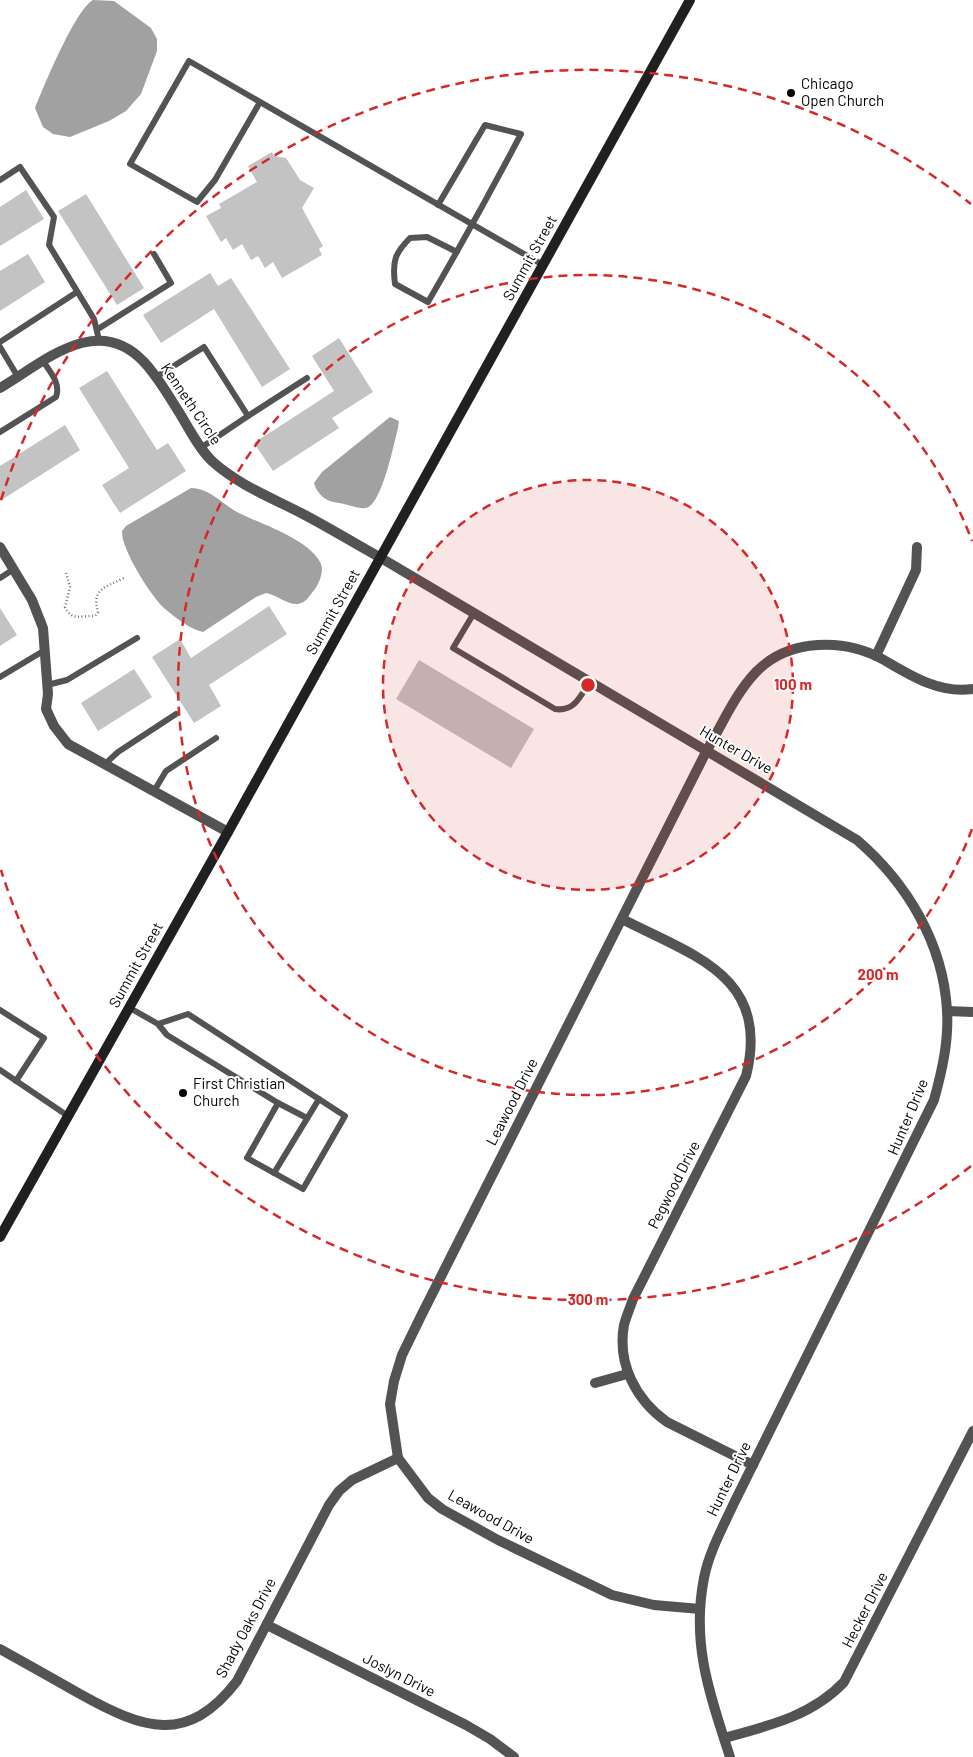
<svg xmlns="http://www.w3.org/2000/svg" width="973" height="1757" font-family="Barlow,sans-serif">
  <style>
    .water { fill: #a1a1a1 }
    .building { fill: #c3c3c3 }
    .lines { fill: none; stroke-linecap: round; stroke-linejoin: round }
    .path { stroke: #757575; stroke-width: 2.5; stroke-dasharray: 1 2.5; stroke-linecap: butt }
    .lane { stroke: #535353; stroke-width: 6 }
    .street { stroke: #535353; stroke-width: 10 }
    .secondary { stroke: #202020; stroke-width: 10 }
    .ring { fill: none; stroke: #d62828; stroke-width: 2.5; stroke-dasharray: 9 6 }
    .poi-dot { fill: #000; stroke: #fff; stroke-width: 2 }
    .labels { text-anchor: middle; stroke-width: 4; stroke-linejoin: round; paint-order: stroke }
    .poi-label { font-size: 15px; fill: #000; stroke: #fff; text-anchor: start }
    .street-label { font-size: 15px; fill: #000; stroke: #fff }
    .centre { fill: #d62828; stroke: #fff; stroke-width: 2.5 }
    .ring-label { font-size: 15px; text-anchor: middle; font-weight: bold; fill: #d62828; stroke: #fff; stroke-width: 4; stroke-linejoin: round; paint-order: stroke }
  </style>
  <rect width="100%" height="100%" fill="#fff"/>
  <g class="water">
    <path d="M93,0L114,1L151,28L157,39V51L141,94L126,111L109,121L70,137L53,134L43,127L35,108C44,86 75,10 93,0Z"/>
    <path d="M390,417L399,421L398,428C394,443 382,505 366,508C358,509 347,504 339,503C327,502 317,495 314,483L322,472Z"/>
    <path d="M191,488C211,489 221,503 237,512C260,524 310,539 321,564C324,572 319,583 315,589C310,595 306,603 298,604C287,605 277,595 266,593L256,597L203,632C189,629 175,617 164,608C151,596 121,549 122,531L126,526Z"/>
  </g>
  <g class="building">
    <path d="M272,152L274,156L286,158L300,180L314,188L302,208L323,246L319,249L322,255L282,278L273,262L265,268L258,256L251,260L242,244L233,250L226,238L221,242L206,216L221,208L219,204L257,182L248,166Z"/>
    <path d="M26,190L44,219L0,246V207Z"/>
    <path d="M86,194L144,288L117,305L58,211Z"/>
    <path d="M28,254L45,282L0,311V271Z"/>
    <path d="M210,273L218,286L231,278L290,369L262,387L214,309L161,343L143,315Z"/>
    <path d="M339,338L373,392L332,418L339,428L273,471L254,443L334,391L312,356Z"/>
    <path d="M107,371L157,450L168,443L186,471L120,513L102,485L129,468L79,388Z"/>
    <path d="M65,425L80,450L0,501V466Z"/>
    <path d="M269,606L287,634L209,685L221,706L194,723L152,657L180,639L191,658Z"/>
    <path d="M0,608L17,635L0,646Z"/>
    <path d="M419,660L534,729L511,768L396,699Z"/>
    <path d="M134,669L152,697L98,731L81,703Z"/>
  </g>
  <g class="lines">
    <path class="path" d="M66,573L70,587L65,607C72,622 82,615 95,616L98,612C91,589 106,587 124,578"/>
    <g class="lane">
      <path d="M260,102L215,180L197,202L130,164L189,61C307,129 425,197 543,265"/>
      <path d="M0,180L20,167L54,217L49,245L94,319L99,340"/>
      <path d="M438,205L485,125L521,134C491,191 460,247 428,302L395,284C392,261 395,253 410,238L427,237L457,252"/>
      <path d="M98,329L171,283L154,254"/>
      <path d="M0,342L77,292"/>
      <path d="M0,347L18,377"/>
      <path d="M156,377L204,347L248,416L202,447"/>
      <path d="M248,416L307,378"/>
      <path d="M0,432L56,397C61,383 50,372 43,361"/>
      <path d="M0,578L14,569"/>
      <path d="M474,613L453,648L555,709C574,712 580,697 589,683"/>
      <path d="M0,677L45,650"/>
      <path d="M47,685L67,680L137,638"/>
      <path d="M105,764L118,752L176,714"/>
      <path d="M154,791L166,771L216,738"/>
      <path d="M130,1008L158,1024L188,1014L345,1116L303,1189L247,1158L278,1103L167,1035L158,1024"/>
      <path d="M0,1010L44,1038L16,1081"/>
      <path d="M0,1070L68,1116"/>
      <path d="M278,1103L307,1118"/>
      <path d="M274,1173L319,1099"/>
    </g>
    <g class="street">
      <path d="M0,388C44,362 97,312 144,362C157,376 167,393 177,409C188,426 198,448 213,462C239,485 270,497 301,513C328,527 354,543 381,558L857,840C907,883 943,943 947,1010C949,1041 942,1071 934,1100L734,1503C723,1527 709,1552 704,1578C691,1644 710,1695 730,1757"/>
      <path d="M0,547L32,600L43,628L48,694L46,709L54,726L68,744L228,832"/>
      <path d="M876,656L916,570L917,547"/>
      <path d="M622,919C694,956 771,976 746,1076L633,1299C630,1308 626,1317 624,1325C617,1364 636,1400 667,1422L753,1465"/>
      <path d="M947,1011L973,1012"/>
      <path d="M595,1383L627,1374"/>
      <path d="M700,1609L654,1605L612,1595L498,1540L442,1509L428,1498L398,1458L390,1404L394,1381L402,1355L422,1314L707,750C722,725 735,694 756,672C789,638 845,638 884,660C911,676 940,694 973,689"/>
      <path d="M267,1625L466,1725L490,1739L514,1757"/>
      <path d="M0,1649C27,1664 54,1679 80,1694C143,1729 187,1746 237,1681L329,1505L339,1491L352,1480L398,1458"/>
      <path d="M724,1738C768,1726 812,1716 844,1682L973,1431"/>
    </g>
    <path class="secondary" d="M0,1237L228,832L690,0"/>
  </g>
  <circle cx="588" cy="685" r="205" fill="#d62828" fill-opacity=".12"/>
  <g class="ring">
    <circle cx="588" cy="685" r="205"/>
    <path d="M972 829A410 410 0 1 1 972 541"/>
    <path d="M971 1166A615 615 0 0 1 1 870M1 500A615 615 0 0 1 971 204"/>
  </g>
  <g class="poi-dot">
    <circle cx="791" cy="93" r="5"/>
    <circle cx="183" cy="1093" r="5"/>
  </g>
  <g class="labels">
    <g class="poi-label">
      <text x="801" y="89">Chicago<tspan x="801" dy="17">Open Church</tspan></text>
      <text x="193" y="1089">First Christian<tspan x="193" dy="17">Church</tspan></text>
    </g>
    <g class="street-label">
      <text transform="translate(530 258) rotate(-61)" y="5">Summit Street</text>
      <text transform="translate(191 404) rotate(56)" y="5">Kenneth Circle</text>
      <text transform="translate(333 612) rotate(-61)" y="5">Summit Street</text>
      <text transform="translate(736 750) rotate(30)" y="5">Hunter Drive</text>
      <text transform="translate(136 965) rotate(-61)" y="5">Summit Street</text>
      <text transform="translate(512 1102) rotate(-63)" y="5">Leawood Drive</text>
      <text transform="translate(908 1117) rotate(-67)" y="5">Hunter Drive</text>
      <text transform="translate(674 1185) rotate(-63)" y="5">Pegwood Drive</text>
      <text transform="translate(729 1479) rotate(-64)" y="5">Hunter Drive</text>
      <text transform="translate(491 1517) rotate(29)" y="5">Leawood Drive</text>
      <text transform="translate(865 1610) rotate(-63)" y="5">Hecker Drive</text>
      <text transform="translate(246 1628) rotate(-62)" y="5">Shady Oaks Drive</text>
      <text transform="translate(399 1675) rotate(27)" y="5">Joslyn Drive</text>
    </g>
  </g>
  <circle cx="588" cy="685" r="8" class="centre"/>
  <g class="ring-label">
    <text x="793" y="690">100 m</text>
    <text x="878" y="980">200 m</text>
    <text x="588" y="1305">300 m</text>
  </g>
</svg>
